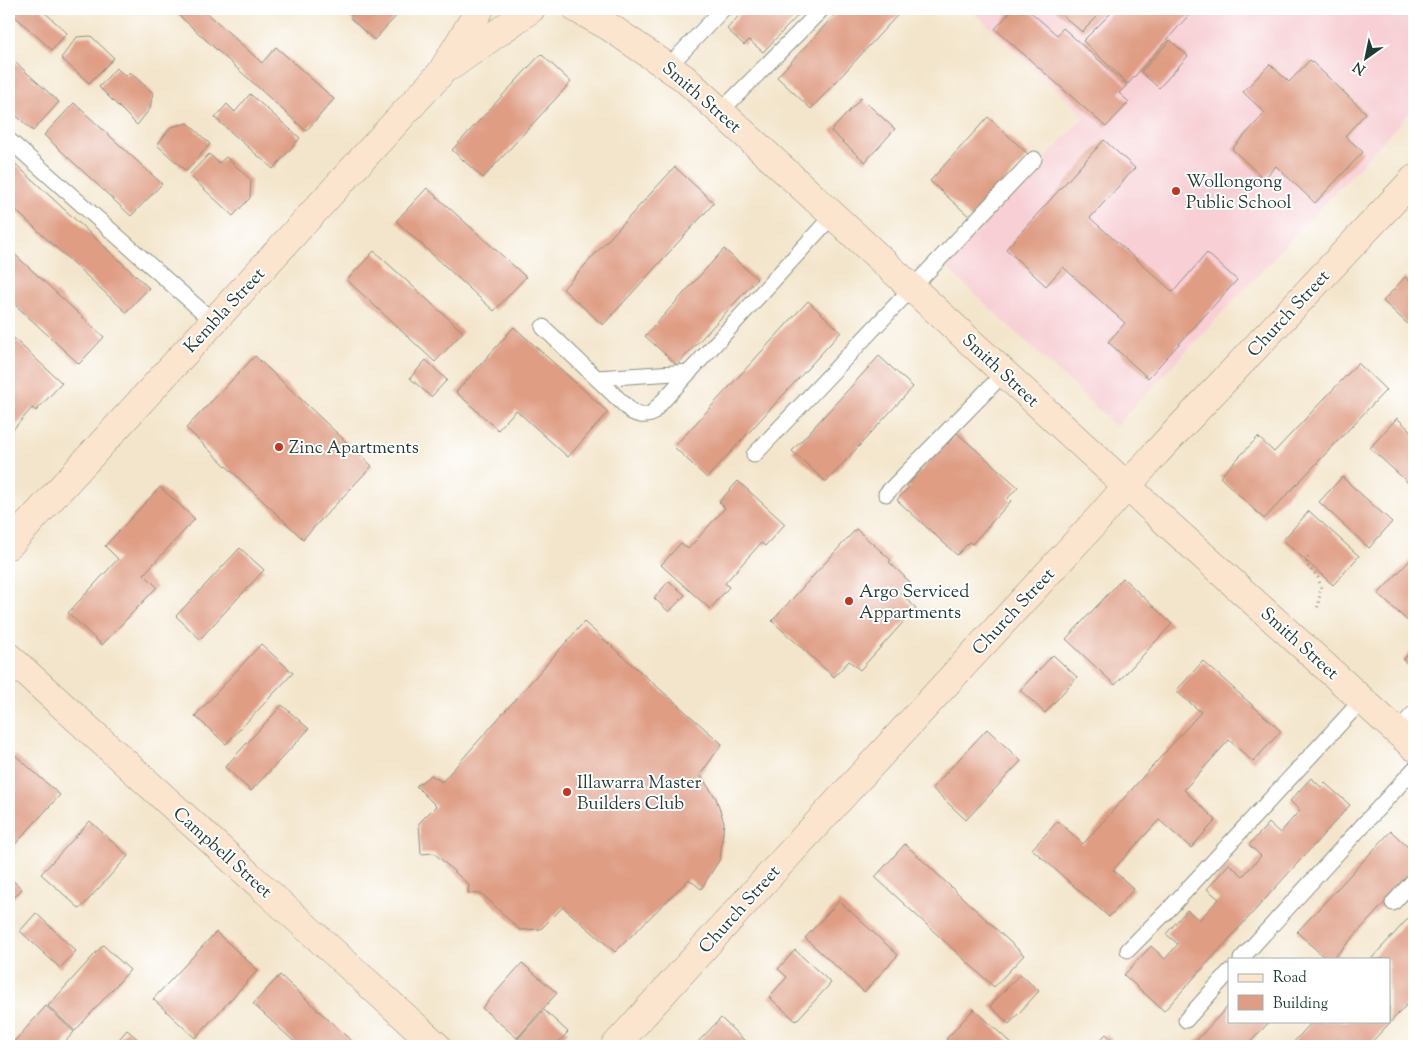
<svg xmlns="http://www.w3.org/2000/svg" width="1423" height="1055" font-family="'Sorts Mill Goudy',serif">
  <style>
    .built { fill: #f7cfd4 }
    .building { fill: #df9d84 }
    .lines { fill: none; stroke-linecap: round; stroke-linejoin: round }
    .lane-casing { stroke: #899180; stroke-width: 17 }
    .secondary-casing { stroke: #899180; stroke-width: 29 }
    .path { stroke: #899180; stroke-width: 3; stroke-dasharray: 1 4; stroke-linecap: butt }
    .lane { stroke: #fff; stroke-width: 15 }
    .secondary { stroke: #fce5cf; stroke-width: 28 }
    .poi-dot { fill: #c8321e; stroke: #fff; stroke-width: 2 }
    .labels { text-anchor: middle; stroke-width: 4; stroke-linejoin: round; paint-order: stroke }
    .street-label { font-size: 18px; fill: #1f3d34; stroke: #fff }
    .poi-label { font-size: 18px; fill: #1f3d34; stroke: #fff; text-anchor: start }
  </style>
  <rect width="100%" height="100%" fill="#fff"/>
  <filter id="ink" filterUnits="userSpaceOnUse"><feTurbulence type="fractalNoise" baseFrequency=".02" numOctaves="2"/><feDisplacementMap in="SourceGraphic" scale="10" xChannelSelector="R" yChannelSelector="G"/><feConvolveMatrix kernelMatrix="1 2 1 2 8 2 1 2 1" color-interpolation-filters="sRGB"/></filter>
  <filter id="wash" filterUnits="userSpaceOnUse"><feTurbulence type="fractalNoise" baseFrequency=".0096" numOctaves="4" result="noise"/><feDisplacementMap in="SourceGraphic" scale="20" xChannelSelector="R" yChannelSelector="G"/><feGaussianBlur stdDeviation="1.12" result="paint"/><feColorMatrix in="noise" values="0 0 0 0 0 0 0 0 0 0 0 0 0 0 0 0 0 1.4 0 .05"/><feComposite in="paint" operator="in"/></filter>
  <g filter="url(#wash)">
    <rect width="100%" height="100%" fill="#f3e5cb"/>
    <path class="built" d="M970,9H1414V108L1116,426L945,266L1085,116Z"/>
    <g id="blocks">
      <g class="building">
        <path d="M9,9H41L67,33L52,50L9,11Z"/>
        <path d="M172,9H203L262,63L276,47L334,99L306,131Z"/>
        <path d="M356,9H403L374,40L350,18L357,10Z"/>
        <path d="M745,9H804L763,52L749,40L744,45L727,29Z"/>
        <path d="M840,9H903L811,109L777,77Z"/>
        <path d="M1013,9H1027L1057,35L1063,28L1127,85L1119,93L1129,102L1106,127L995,29Z"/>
        <path d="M1055,9H1105L1082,32Z"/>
        <path d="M1115,9H1194L1128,84L1083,41Z"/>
        <path d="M91,36L114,58L89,83L61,58L77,37Z"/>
        <path d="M1170,40L1188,56L1159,88L1141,72Z"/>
        <path d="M541,54L571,82L483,178L452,150Z"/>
        <path d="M1310,60L1366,113L1345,136L1363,152L1315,203L1276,166L1264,179L1232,149L1265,113L1243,92L1270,64L1289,82Z"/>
        <path d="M15,62L59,102L33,131L9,109V68Z"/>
        <path d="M116,68L126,76L130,72L153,93L150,109L137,125L99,87Z"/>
        <path d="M250,94L300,138L273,169L215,118L227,104L235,112Z"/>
        <path d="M861,98L895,129L865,162L831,131Z"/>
        <path d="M74,103L162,184L131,216L44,135Z"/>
        <path d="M988,117L1029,155L971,218L930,181Z"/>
        <path d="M188,123L210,144L186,171L157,145L171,127Z"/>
        <path d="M1104,140L1135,168L1090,218L1173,292L1207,253L1237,280L1148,378L1108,342L1125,323L1063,267L1046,286L1006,249Z"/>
        <path d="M209,154L219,163L226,157L251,180L250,198L233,216L189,175Z"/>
        <path d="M9,158L149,288L126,312L9,204Z"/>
        <path d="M675,167L714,203L603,325L563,289Z"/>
        <path d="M427,188L526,277L494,311L396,221Z"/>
        <path d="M9,249L104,337L79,364L9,299Z"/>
        <path d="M724,249L757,279L677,365L645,336Z"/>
        <path d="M374,251L463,332L435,362L347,280Z"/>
        <path d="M1405,277L1414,285V330L1383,301Z"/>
        <path d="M808,301L841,332L707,478L674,447Z"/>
        <path d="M514,327L608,412L568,457L516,410L498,430L456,392Z"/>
        <path d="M9,334L62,383L36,411L32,408L9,434Z"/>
        <path d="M255,356L372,466L303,539L186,428Z"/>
        <path d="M879,356L913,387L826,482L792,451Z"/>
        <path d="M426,360L447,380L431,397L410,378Z"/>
        <path d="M1358,363L1386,390L1264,519L1220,477L1258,437L1274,452Z"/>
        <path d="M1397,418L1414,434V488L1370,448Z"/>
        <path d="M957,433L1018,487L1008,498L1011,501L972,544L969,542L957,555L897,500L909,487L907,486L946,442L948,444Z"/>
        <path d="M1342,477L1392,522L1369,548L1319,502Z"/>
        <path d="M738,481L785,524L765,546L761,543L725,583L729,587L710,609L661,565L681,543L688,549L725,508L719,502Z"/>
        <path d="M160,487L195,519L144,574L157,587L102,645L68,613L118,559L105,546Z"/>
        <path d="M1309,511L1359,556L1333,585L1283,540Z"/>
        <path d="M856,529L891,560L889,562L910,582L900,593L916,608L860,670L849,661L834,677L772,621Z"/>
        <path d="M240,548L264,570L200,639L176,616Z"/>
        <path d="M1414,556V618L1410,623L1378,594Z"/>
        <path d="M1123,578L1172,624L1115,685L1066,639Z"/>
        <path d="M669,581L685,595L669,612L654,598Z"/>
        <path d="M584,622L722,744L700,775L716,798L724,822L720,859L701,889L689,879L615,952L563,907L541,929L520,930L482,894L468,893L469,885L434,853L421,854L419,823L436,806L416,786L431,775L442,782Z"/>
        <path d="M261,644L293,673L226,744L195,716Z"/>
        <path d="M1414,648V670L1403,660Z"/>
        <path d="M1053,655L1077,677L1045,713L1020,690Z"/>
        <path d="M1203,661L1281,731L1253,762L1229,740L1184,790L1216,820L1191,848L1159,820L1113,870L1134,889L1109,917L1032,849L1058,821L1083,844L1201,712L1176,691Z"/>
        <path d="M282,705L309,729L251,791L225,767Z"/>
        <path d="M987,729L1021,761L966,820L932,788Z"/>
        <path d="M15,755L60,795L9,851V762Z"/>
        <path d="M1311,778L1321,787L1325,783L1350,805L1164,1011L1124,975L1151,946L1165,959L1178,944L1166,934L1187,910L1199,920L1219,899L1207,889L1229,864L1243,876L1261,856L1249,845L1269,823L1280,833L1300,810L1290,801Z"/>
        <path d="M90,821L128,856L80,909L41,874Z"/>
        <path d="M1391,831L1414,853V871L1333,959H1326L1297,932Z"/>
        <path d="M905,844L1024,955L994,987L875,877Z"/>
        <path d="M9,877L22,889L9,903Z"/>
        <path d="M839,901L898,955L864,992L805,938Z"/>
        <path d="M1414,912V997L1368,1046H1290L1313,1021H1389V959H1371Z"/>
        <path d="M36,913L76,951L60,968L20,931Z"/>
        <path d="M216,932L258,970L195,1038L153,999Z"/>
        <path d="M103,945L130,970L75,1031L48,1006Z"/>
        <path d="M795,950L831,983L796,1021L769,997L787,977L778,969Z"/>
        <path d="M522,963L557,993L517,1038L482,1008Z"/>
        <path d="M1020,974L1039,991L1009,1024L990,1006Z"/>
        <path d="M280,975L357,1046H299L253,1004Z"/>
        <path d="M1229,1005V1021H1270L1247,1046H1198L1194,1043Z"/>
        <path d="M46,1006L74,1032L61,1046H10Z"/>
        <path d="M974,1009L1014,1046H954L946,1039Z"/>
        <path d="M544,1010L568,1032L555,1046H511Z"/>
        <path d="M721,1018L750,1046H694Z"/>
        <path d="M127,1030L146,1046H113Z"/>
        <path d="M1106,1034L1119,1046H1095Z"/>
      </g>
    </g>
  </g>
  <g filter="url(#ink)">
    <use href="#blocks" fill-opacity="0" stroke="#899180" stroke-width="1"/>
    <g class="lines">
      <g class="lane-casing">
        <g id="lane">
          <path d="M668,67L723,9"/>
          <path d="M720,112L822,9"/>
          <path d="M9,140L213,321"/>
          <path d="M543,327L632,412C639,416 643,416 651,414L833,215"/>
          <path d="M597,378L690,372"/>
          <path d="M754,455L1034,159"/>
          <path d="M886,494L1004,373"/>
          <path d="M1397,731L1414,713"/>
          <path d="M1393,903L1414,880"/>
          <path d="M1128,950L1170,908L1362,700"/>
          <path d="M1241,959L1414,769"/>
          <path d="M1186,1020L1229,972"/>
        </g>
      </g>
      <g class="secondary-casing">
        <g id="secondary">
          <path d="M577,9L608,26L684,78L1166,522L1414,747"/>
          <path d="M451,66L531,9"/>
          <path d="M9,545L440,74L480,9"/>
          <path d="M9,657L437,1046"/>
          <path d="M615,1046L778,866L1098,519L1156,453L1414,179"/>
        </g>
      </g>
      <g class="path">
        <path d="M660,11L663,9"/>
        <path d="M1308,557L1306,564L1318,577L1321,588L1317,611"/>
      </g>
      <use href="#lane" class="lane"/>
      <use href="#secondary" class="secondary"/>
    </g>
  </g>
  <g class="poi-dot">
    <circle cx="1176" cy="191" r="5"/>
    <circle cx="279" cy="447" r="5"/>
    <circle cx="849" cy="601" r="5"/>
    <circle cx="567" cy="792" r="5"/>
  </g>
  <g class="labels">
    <g class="street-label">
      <text transform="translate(702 97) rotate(41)" y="6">Smith Street</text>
      <text transform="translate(224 310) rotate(-47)" y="6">Kembla Street</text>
      <text transform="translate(1288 313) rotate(-47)" y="6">Church Street</text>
      <text transform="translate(1001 370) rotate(43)" y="6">Smith Street</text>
      <text transform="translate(1013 611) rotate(-47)" y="6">Church Street</text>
      <text transform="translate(1300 643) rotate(42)" y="6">Smith Street</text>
      <text transform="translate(223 852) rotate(42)" y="6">Campbell Street</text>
      <text transform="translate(739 909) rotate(-48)" y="6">Church Street</text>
    </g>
    <g class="poi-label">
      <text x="1186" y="187">Wollongong<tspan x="1186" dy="21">Public School</tspan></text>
      <text x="289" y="453">Zinc Apartments</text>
      <text x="859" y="597">Argo Serviced<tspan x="859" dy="21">Appartments</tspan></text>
      <text x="577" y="788">Illawarra Master<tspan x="577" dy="21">Builders Club</tspan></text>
    </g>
  </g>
  <rect width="1423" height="1055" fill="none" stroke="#fff" stroke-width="30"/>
  <rect x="1228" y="958" width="162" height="65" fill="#ffffff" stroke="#a5b1ae"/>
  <rect x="1238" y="974" width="25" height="8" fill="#fce5cf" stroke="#a5b1ae"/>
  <text x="1273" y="982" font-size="15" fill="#1f3d34">Road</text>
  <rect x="1238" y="995" width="25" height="15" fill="#df9d84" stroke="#a5b1ae"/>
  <text x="1273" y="1008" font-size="15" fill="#1f3d34">Building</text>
  <g transform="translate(1366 58) rotate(213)" stroke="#ffffff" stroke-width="4" paint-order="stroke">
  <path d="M0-4L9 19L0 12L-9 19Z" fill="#1f3d34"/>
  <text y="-8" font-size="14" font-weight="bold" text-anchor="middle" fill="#1f3d34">N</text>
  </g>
</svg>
